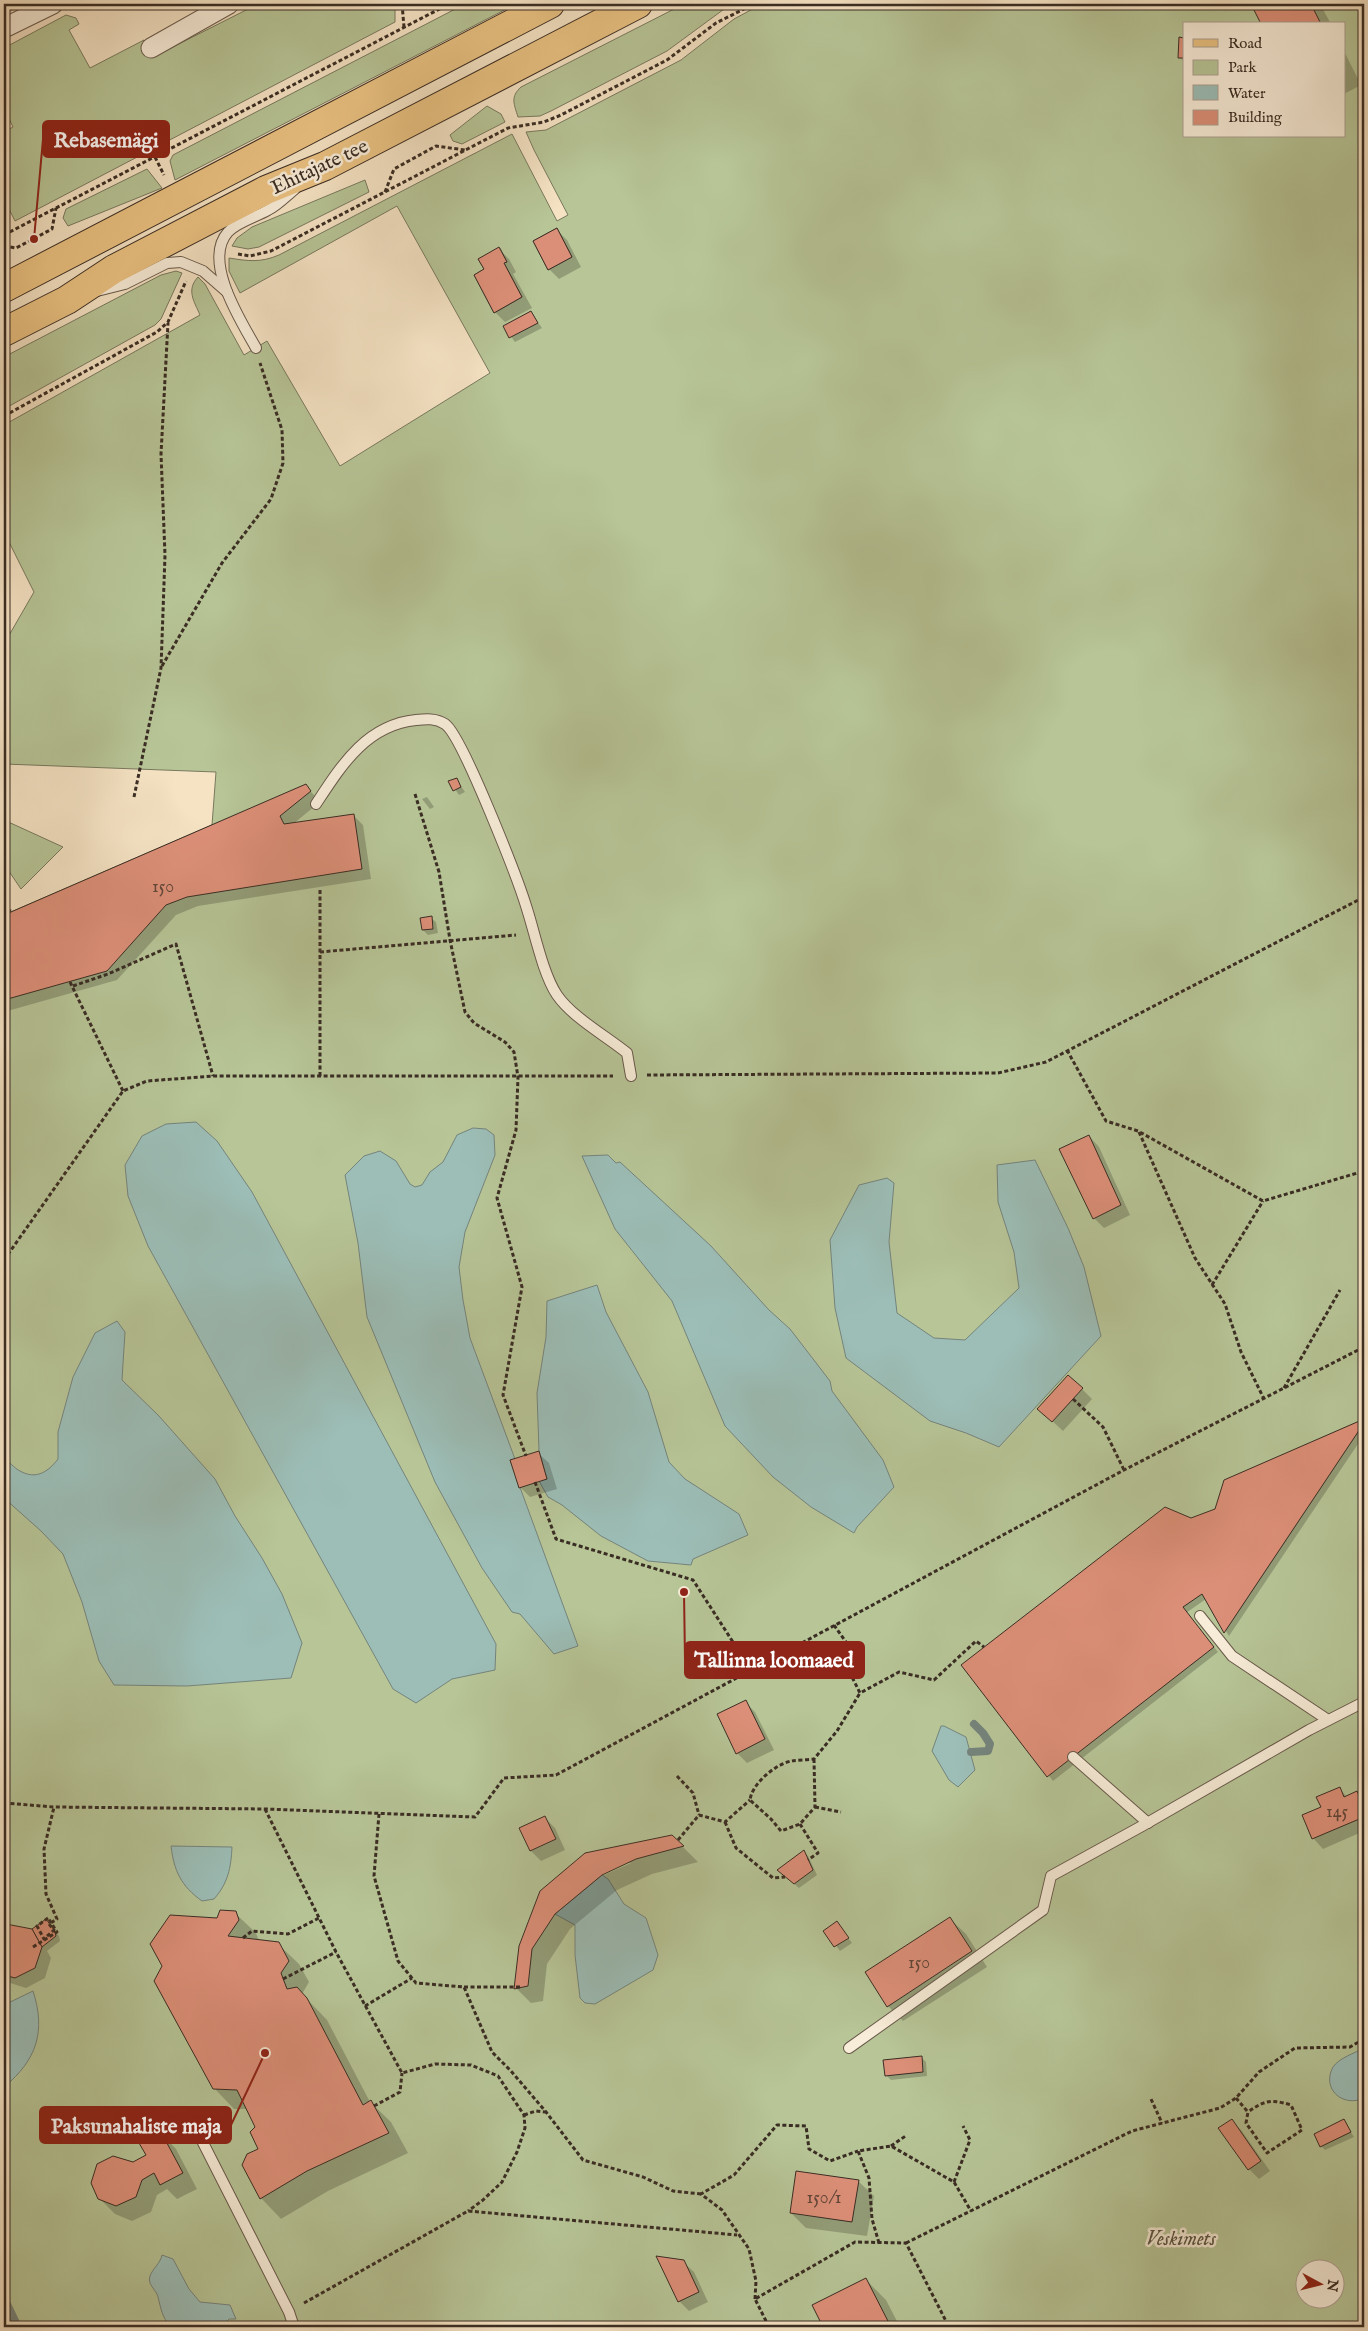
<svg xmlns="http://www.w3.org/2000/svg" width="1368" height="2331" font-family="'IM FELL English',serif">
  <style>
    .green { fill: #b7c597; stroke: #78795e; fill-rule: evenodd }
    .water { fill: #9cbeb7; stroke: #75847c }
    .shadow { fill: #0003; fill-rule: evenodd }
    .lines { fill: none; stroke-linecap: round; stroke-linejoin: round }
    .stream { stroke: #75847c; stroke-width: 8 }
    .building { fill: #dc8f78; stroke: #3a2d24 }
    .lane-casing { stroke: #695a4c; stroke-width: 12 }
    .street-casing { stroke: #695a4c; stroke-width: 21 }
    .primary-casing { stroke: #3a2d24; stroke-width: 30 }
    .path { stroke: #3a2d24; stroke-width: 3; stroke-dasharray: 4 2.5; stroke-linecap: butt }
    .lane { stroke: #f8edd9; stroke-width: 10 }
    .street { stroke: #f8edd9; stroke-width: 19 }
    .primary { stroke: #eac282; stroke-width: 28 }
    .path-bridge { stroke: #3a2d24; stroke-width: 3; stroke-dasharray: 4 2.5; stroke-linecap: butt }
    .labels { text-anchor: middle; stroke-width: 5; stroke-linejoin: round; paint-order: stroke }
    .number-label { font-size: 18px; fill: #624639 }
    .street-label { font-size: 20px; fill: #3a2d24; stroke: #f8edd9 }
    .park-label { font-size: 20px; font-style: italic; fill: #595341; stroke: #f8edd9 }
    .leader { fill: none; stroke: #8f2418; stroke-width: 2 }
    .callout-dot { fill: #8f2418; stroke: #f8edd9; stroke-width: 2 }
    .callout { fill: #8f2418; stroke: #8f2418; stroke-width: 2 }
    .callout-label { font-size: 21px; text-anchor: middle; font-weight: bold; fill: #fff }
  </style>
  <rect width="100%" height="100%" fill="#f5e3c4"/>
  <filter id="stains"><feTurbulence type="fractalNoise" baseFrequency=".004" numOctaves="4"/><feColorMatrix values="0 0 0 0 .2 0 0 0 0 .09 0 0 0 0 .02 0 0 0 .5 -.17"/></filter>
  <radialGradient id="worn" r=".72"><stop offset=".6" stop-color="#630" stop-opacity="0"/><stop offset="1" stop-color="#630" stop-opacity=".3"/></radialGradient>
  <g class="green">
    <path d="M258,4H395V22L15,221L4,199V132L13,127L4,108V48L66,15L76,18L79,24L69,30L90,68L144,40L153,57Z"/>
    <path d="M465,4H516L175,180L170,161L173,155Z"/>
    <path d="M684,4H731L667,51L551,111L540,116L518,117C514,104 510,97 521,87Z"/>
    <path d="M762,4H1364V2327H4V915L212,825L216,772L4,764V644L34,592L4,532V425L200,315C194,301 186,290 198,277L205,284L244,355L267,341L340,466L490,373L397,206L240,293L229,271V258C248,261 260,263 279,255L512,134L557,221L568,215L534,150L526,132L546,130L681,60L734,19ZM1184,24H1344V136H1184ZM557,228L572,257L548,270L533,241ZM500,248L507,262L504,263L522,297L494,313L474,275L484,269L478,259ZM1306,2268H1336V2298H1306Z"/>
    <path d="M487,106L501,114L505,122L462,144L453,141L450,135Z"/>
    <path d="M147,169L162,188L68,226L63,218L66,209Z"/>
    <path d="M365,180L369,192L259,247L248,249L232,246L237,238L252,227Z"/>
    <path d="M176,271L182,273L161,319L155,325L4,409V357L161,275Z"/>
    <path d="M4,820L63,847L21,889L4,864Z"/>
  </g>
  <g class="water">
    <path d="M196,1122L217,1141L252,1192L496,1644L495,1670L452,1679L416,1703L393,1689L148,1246L128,1196L125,1165L142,1136L166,1124Z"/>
    <path d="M473,1128L486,1129L494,1135L495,1155L465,1232L459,1267L463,1300L470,1338L515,1459L510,1460L578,1646L554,1654L520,1614L512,1612L482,1568L435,1482L367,1317L358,1243L345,1175L364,1156L380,1151L396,1161L410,1184L415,1187L422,1185L430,1172L443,1162L457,1135Z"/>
    <path d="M608,1155L616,1163L620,1162L711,1246L769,1310L790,1329L830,1381L832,1391L883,1460L894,1487L857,1527L854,1533L811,1507L773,1477L725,1426L672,1301L615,1229L582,1156Z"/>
    <path d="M1035,1160L1068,1228L1084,1267L1101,1336L999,1447L966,1433L930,1421L846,1358L835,1308L830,1240L859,1185L887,1178L894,1183L889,1242L897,1313L934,1338L965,1340L1019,1288L1014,1252L998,1202L997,1165Z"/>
    <path d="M597,1285L606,1312L648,1392L669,1462L685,1479L739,1514L748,1535L693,1559L691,1565L648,1561L601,1536L562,1505L548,1497L539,1481L547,1479L539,1451L537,1393L546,1337L547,1301Z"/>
    <path d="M117,1321L125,1332L122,1380L159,1416L215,1479L235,1516L262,1558L282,1594L302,1643L291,1678L187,1686L114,1685L99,1661L82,1602L63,1554L41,1531L4,1498V1459C9,1461 14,1468 20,1471C36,1480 48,1472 58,1459V1432L73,1377L95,1333Z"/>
    <path d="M941,1726H944L966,1737L975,1770L958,1787L949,1780L932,1751Z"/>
    <path d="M171,1846L232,1847C231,1868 228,1883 214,1899L202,1901C181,1886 174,1871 171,1846Z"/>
    <path d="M602,1875L608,1879L624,1904L646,1918L658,1955L653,1970L595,2004L585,2003L580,1998L575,1955V1925L555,1914Z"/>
    <path d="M33,1991C46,2031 37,2060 4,2087V2005Z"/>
    <path d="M1364,2048V2098C1343,2108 1321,2089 1333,2067C1339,2058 1355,2053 1364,2048Z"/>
    <path d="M162,2255L173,2259L189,2289L200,2302L230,2305L236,2319H229L221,2327L170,2326C162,2317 161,2309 158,2297C156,2289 147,2285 150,2276C153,2268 160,2264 162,2255Z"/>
  </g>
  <g class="shadow">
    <path d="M4,4H26L4,15Z"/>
    <path d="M1252,4H1320L1331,24H1262Z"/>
    <path d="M1180,39H1184V62L1180,57Z"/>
    <path d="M1344,51L1361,85L1344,94Z"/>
    <path d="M557,230L567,240L581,267L559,279L549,269Z"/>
    <path d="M499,249L509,259L516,272L513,274L532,308L505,322L495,312L485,270Z"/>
    <path d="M531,313L542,328L515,342L504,327Z"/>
    <path d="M456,779L465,792L459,795L450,782Z"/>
    <path d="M306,786L320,802L293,824L353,815L363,825L371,879L198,906L176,915L117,980L4,1012V916Z"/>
    <path d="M427,797L434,807L430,809L422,799Z"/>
    <path d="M431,918L436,922L438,933L428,935L423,930Z"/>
    <path d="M1089,1136L1099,1147L1130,1215L1104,1228L1094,1218Z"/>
    <path d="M1082,1389L1092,1399L1063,1431L1049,1418Z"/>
    <path d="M1364,1420V1435L1229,1636L1206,1599L1186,1613L1218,1652L1053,1781L963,1665L1191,1519L1216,1510L1225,1481Z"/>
    <path d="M538,1453L549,1463L557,1489L530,1497L520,1487Z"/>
    <path d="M745,1702L755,1712L774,1750L747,1763L737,1753Z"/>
    <path d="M1339,1788L1347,1797L1357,1793L1364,1800V1831L1323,1849L1313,1838L1322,1807Z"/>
    <path d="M545,1818L555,1828L565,1850L541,1861L531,1851L521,1829Z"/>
    <path d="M672,1836L698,1862L652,1874L617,1890L570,1929L547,1964L543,2001L531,2003L516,1988L541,1892ZM625,1863H631L597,1878L596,1876Z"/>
    <path d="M803,1851L808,1856L817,1875L799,1888L779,1871Z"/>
    <path d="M235,1913L256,1933L259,1941L278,1944L299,1964L309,1982L302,1994L327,2020L370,2102L391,2122L408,2153L328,2191L281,2219L261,2198L260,2149L256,2128L248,2109H234L214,2088L218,1919Z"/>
    <path d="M950,1919L966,1934L987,1967L903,2021L888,2006Z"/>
    <path d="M837,1923L852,1943L840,1951L825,1931Z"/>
    <path d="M6,1925L32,1930L50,1926L59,1936L60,1941L47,1951L51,1958L45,1978L26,1988L7,1982L4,1978V1926Z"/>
    <path d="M921,2057L926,2062L927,2076L891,2080L886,2075Z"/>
    <path d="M1231,2120L1241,2130L1270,2171L1259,2179L1249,2169Z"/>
    <path d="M1344,2121L1354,2137L1325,2150L1321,2146Z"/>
    <path d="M161,2133L176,2149L197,2189L177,2199L167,2189L157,2195L151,2212L132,2221L115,2214L99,2198L133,2163L147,2156Z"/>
    <path d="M858,2181L874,2196L867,2236L806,2228L791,2213Z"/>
    <path d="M683,2262L694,2272L708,2302L689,2311L679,2301Z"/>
    <path d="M865,2279L886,2300L900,2327H825L814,2306Z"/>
  </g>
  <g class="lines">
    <g class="stream">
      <path d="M971,1752L988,1751L990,1744L983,1733L974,1724"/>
      <path d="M4,2298L18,2327"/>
    </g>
  </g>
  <g class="building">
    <path d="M1251,4H1311L1321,24H1261Z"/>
    <path d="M1179,37L1184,38V58H1178Z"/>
    <path d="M557,228L572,257L548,270L533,241Z"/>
    <path d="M499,247L507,262L504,263L522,297L494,313L474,275L484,269L478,259Z"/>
    <path d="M531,311L538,323L509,338L503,326Z"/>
    <path d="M457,778L461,787L453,791L448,781Z"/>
    <path d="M306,784L311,791L280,816L284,824L354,814L362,869L187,897L166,905L107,971L4,1000V915Z"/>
    <path d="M432,916L433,929L422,930L420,918Z"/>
    <path d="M1089,1135L1121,1205L1093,1219L1059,1149Z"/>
    <path d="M1068,1375L1083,1388L1052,1422L1037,1409Z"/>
    <path d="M1364,1419V1423L1224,1633L1202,1594L1183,1607L1214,1647L1047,1777L961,1665L1165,1507L1191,1518L1215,1509L1224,1480Z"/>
    <path d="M539,1451L547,1479L519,1488L510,1460Z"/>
    <path d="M746,1700L765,1739L736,1754L717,1714Z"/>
    <path d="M1340,1787L1344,1797L1357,1791L1364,1807V1817L1312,1839L1302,1815L1321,1807L1316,1797Z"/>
    <path d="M545,1816L556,1839L530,1851L519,1828Z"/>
    <path d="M672,1835L684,1846L636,1859L602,1875L555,1914L532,1949L528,1986L514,1989L519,1946L540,1891L585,1853Z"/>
    <path d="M804,1850L813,1870L794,1884L777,1870Z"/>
    <path d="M220,1910L236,1911L239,1920L228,1936L279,1942L289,1961L281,1973L287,1989L297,1987L307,1998L363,2105L371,2100L389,2133L307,2171L260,2199L242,2165L247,2154L258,2149L250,2132L255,2127L237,2090L213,2089L154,1981L162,1966L150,1944L170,1915L217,1918Z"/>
    <path d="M950,1917L972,1951L887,2007L865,1972Z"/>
    <path d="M46,1919L54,1930L56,1936L42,1947L32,1929Z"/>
    <path d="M837,1921L849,1938L834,1947L823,1931Z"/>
    <path d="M6,1924L32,1929L42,1947L35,1968L15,1978L4,1975V1925Z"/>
    <path d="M922,2056L923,2072L885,2076L883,2060Z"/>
    <path d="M1232,2119L1261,2161L1248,2170L1218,2128Z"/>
    <path d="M1344,2119L1351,2132L1320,2147L1314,2134Z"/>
    <path d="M161,2132L183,2173L160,2185L154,2173L142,2180L136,2197L116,2206L98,2199L91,2183L97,2164L113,2156L133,2162L146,2155L139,2143Z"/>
    <path d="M796,2171L859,2180L852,2222L790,2213Z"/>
    <path d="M656,2256L684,2260L699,2292L678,2302Z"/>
    <path d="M866,2278L891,2327H823L812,2305Z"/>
  </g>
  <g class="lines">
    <g class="lane-casing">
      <g id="lane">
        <path d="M97,291L125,284L167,263L181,262L203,271L227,292"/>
        <path d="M256,348C241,321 202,261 228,232C237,222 256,217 268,210C278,205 286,196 295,189"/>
        <path d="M316,804C341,766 366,725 416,720C426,719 436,718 445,724C462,735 519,882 527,909C535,934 543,974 557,995C572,1017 606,1036 627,1053L631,1076"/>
        <path d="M1200,1616L1232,1656L1328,1720"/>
        <path d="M1073,1757L1148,1823"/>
        <path d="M849,2048L1043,1910L1051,1876L1142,1826L1309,1730L1364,1702"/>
        <path d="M192,2121L289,2312L294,2327"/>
      </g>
    </g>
    <g class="street-casing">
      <g id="street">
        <path d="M4,28L53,4"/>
        <path d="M151,48L229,4"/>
      </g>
    </g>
    <g class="primary-casing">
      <g id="primary">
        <path d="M4,288L550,4"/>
        <path d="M4,332L67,300L114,269L266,190L325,166L638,4"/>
      </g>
    </g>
    <g class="path">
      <path d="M402,4L404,27"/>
      <path d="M434,4L441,8"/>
      <path d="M155,157L164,175"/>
      <path d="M385,192L394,169L436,146L465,150"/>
      <path d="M4,235L449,4"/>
      <path d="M4,246L16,248L52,229L56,208"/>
      <path d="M238,254L250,256L271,251L508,128L544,122L561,115L667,60L716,23L754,4"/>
      <path d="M4,416L157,332L168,322L186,281"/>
      <path d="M162,666L222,563L271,499L283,463L282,430L260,363"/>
      <path d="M415,794L439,872L450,940L465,1012L474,1023L505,1042L514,1052L518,1077L516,1130L497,1198L522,1287L503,1395L526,1456"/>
      <path d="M134,797L161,668L165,555L161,454L168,323"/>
      <path d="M4,908L11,911"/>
      <path d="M320,952L516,935"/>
      <path d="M70,982L123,1091"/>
      <path d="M73,986L108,974L176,944L213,1076"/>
      <path d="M1067,1050L1106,1121L1138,1131L1263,1201L1364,1171"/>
      <path d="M647,1075L998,1073L1046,1062L1364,897"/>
      <path d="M320,1076V888"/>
      <path d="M1139,1132L1195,1258L1225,1304L1241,1352L1264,1399"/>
      <path d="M4,1260L123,1091L147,1081L213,1076H613"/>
      <path d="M1212,1285L1263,1201"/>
      <path d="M1284,1388L1340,1290"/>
      <path d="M1073,1399L1103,1427L1124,1470"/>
      <path d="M535,1482L556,1539L693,1580L751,1670"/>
      <path d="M834,1625L848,1645L846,1665L860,1693L899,1672L934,1680L976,1641L984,1647"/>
      <path d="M814,1759L815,1807L800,1824L781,1831L771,1819L750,1800C752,1784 774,1765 791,1761C798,1760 807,1760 814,1759L837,1731L860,1693"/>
      <path d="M677,1776L693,1793L699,1815"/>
      <path d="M4,1803L54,1807L265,1809L475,1817L504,1778L556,1775L1124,1470L1364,1347"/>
      <path d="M815,1807L841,1812"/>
      <path d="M265,1809L336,1952L402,2073L435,2064L471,2065L498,2076L524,2115L525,2128L517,2152L502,2182L483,2200L468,2211"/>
      <path d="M379,1814L374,1876L398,1961L416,1983L464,1987L492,2052L511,2071L546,2112L583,2160L643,2177L673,2191L701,2194"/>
      <path d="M725,1822L736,1848L773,1878L785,1877"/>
      <path d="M800,1824L818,1853L808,1860"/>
      <path d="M678,1840L699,1815L725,1822L750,1800"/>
      <path d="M48,1918L37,1926L44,1939L54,1930L49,1924L57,1919L46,1894L44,1849L54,1807"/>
      <path d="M243,1938L252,1931L288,1934L319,1918"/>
      <path d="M283,1979L336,1952"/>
      <path d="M464,1987H522"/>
      <path d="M365,2006L412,1978"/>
      <path d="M1236,2098L1248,2112L1246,2123L1267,2153L1302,2130L1291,2105C1271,2099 1265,2100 1248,2112"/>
      <path d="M1151,2099L1162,2123"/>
      <path d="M374,2106L400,2092L402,2073"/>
      <path d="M524,2115L536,2111L545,2112"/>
      <path d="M891,2146L907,2135"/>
      <path d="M954,2182L970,2140L963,2126"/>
      <path d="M879,2243L872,2219L869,2178L858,2151L891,2146L954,2182L971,2211"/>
      <path d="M906,2243L1132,2131L1220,2108L1236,2098L1259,2072L1295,2048L1350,2047L1364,2039"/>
      <path d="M755,2299L756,2281L749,2249L722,2210L701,2194L734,2175L777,2125L806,2126L809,2149L830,2161L858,2151"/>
      <path d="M304,2303L468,2211L737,2235"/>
      <path d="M769,2327L755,2299L855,2242L906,2243L949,2327"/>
    </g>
    <use href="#lane" class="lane"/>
    <use href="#street" class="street"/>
    <use href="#primary" class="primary"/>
    <path class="path-bridge" d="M33,1947L57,1932L48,1918"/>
  </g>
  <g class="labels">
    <g class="number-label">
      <text x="163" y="892">150</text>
      <text x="1337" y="1817">145</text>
      <text x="919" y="1968">150</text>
      <text x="824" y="2203">150/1</text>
    </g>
    <g class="street-label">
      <text transform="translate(319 166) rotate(-25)" y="7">Ehitajate tee</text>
    </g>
    <g class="park-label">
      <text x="1181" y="2245">Veskimets</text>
    </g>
  </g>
  <path class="leader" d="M34 239L43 139M684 1592L685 1660M265 2053L231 2125"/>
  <g class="callout-dot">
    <circle cx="34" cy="239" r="5"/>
    <circle cx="684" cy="1592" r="5"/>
    <circle cx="265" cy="2053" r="5"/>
  </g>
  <g class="callout">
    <rect x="43" y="121" width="126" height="36" rx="5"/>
    <rect x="685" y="1642" width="179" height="36" rx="5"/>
    <rect x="40" y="2107" width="191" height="36" rx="5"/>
  </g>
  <g class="callout-label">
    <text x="106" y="147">Rebasemägi</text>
    <text x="774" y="1667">Tallinna loomaaed</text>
    <text x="136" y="2133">Paksunahaliste maja</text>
  </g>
  <rect width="1368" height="2331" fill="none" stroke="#f5e3c4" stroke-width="20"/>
  <rect x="5" y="5" width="1358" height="2321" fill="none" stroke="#3a2d24" stroke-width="2.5"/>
  <rect x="10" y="10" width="1348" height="2311" fill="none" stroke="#3a2d24"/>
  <rect x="1183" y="22" width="162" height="115" fill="#f8edd9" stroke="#aca091"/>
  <rect x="1193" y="39" width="25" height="8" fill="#eac282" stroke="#aca091"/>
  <text x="1228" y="48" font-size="15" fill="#3a2d24">Road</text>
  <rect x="1193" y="60" width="25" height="15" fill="#b7c597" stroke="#aca091"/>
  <text x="1228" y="72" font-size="15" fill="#3a2d24">Park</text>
  <rect x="1193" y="85" width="25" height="15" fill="#9cbeb7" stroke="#aca091"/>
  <text x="1228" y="98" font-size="15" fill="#3a2d24">Water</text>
  <rect x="1193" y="110" width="25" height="15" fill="#dc8f78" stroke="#aca091"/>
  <text x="1228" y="122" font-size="15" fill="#3a2d24">Building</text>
  <g transform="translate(1320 2284) rotate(97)"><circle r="24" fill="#f8edd9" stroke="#aca091"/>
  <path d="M0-4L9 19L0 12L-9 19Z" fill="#8f2418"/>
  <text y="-8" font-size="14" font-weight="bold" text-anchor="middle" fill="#3a2d24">N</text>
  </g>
  <rect width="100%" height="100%" filter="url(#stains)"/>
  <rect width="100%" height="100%" fill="url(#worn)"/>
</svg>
